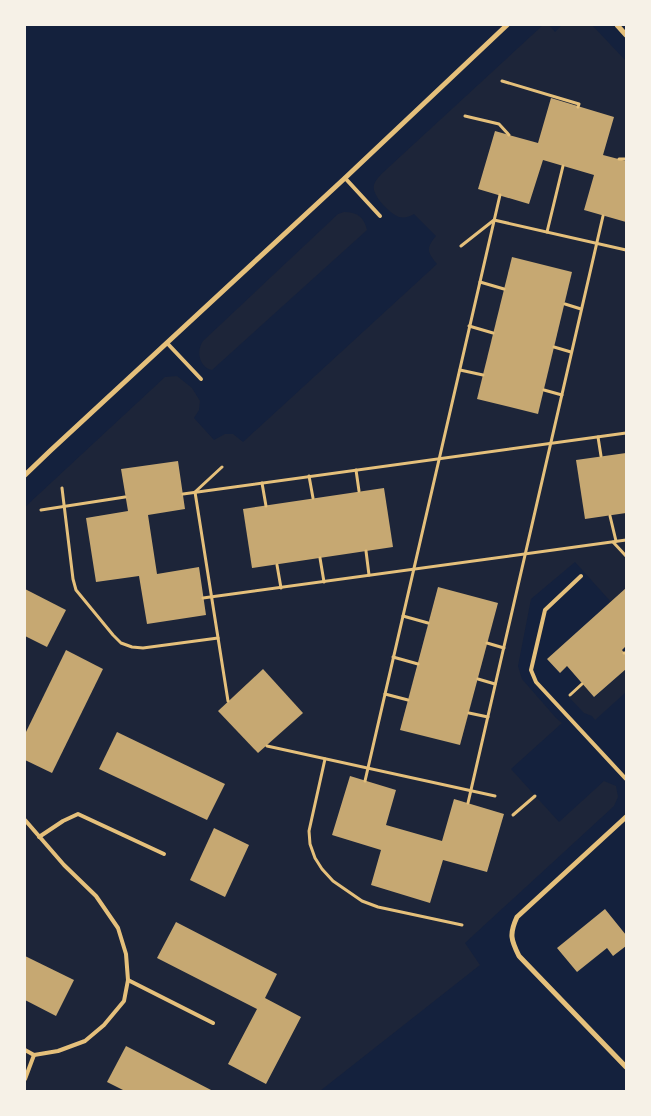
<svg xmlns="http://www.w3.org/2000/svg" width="651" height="1116" font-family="'Archivo Narrow',sans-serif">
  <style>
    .green { fill: #1d2539 }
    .building { fill: #c6a872 }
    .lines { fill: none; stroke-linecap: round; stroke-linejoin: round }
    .path { stroke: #e5c07b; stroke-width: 3 }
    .service { stroke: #e5c07b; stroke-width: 4 }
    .minor { stroke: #e5c07b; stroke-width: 5 }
  </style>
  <rect width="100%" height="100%" fill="#14213d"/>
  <g class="green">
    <path d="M543,25H549L555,32L562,25H592L626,61V588L611,602L575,562L531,599L518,666L522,679L556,718L562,723L511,769L559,822L604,781L616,786L618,797L614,806L465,943L480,965L320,1091H25V507L165,377L177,376L192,388L200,401L199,410L194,418L214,440L225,434H233L243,442L437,264C427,252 426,248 436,236L414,214C409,217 405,218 399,217C390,214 371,195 374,185C376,178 384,172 389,167Z"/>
    <path d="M344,212C357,212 364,217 367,230L212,370C199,367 196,351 203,341L338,214Z"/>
    <path d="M626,669V692L595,720L592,716L584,713L568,696L582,684L595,697Z"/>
  </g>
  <g class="building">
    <path d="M551,98L614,117L603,155L626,161V222L584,210L594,175L543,160L529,204L478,189L495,131L538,143Z"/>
    <path d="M512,257L572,272L538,414L477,399Z"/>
    <path d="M626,453V513L585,519L576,460Z"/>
    <path d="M178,461L185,509L148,515L157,574L199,567L206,615L147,624L139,576L96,582L86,518L128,511L121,469Z"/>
    <path d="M384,488L393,547L252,568L243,509Z"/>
    <path d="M438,587L498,603L460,745L400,730Z"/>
    <path d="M626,588V646L622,650L626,655V669L594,697L567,666L560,673L547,659Z"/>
    <path d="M25,589L66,610L47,647L25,636Z"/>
    <path d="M66,650L103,669L52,773L25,760V734Z"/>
    <path d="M263,669L303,713L258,753L218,711Z"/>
    <path d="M117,732L225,784L207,820L99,769Z"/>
    <path d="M350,776L396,790L386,825L442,841L454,799L504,814L487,872L443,860L430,903L371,885L381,850L332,835Z"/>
    <path d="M214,828L249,845L225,897L190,880Z"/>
    <path d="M605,909L626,935V946L613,956L607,948L577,972L557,948Z"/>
    <path d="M176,922L277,974L265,998L301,1017L266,1084L228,1064L257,1009L157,958Z"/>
    <path d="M25,956L74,980L56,1016L25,1000Z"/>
    <path d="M126,1046L213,1091H125L107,1082Z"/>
  </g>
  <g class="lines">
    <g class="path">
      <path d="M502,81L579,104L578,107"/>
      <path d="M465,116L499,124L509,135"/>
      <path d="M619,159H626"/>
      <path d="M547,232L563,166"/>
      <path d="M461,246L494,220L626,250"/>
      <path d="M480,282L504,289"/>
      <path d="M565,304L581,309"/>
      <path d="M469,326L493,333"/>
      <path d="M554,347L571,352"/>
      <path d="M460,370L483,375"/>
      <path d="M544,390L562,395"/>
      <path d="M598,437L601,456"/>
      <path d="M222,467L195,492L228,701"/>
      <path d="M356,470L359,491"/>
      <path d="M309,476L313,498"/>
      <path d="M262,483L266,506"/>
      <path d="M62,488L73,579L76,590L113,635L121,643L132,647L143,648L218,638"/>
      <path d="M183,494L626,433"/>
      <path d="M41,510L125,497"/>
      <path d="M610,516L616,541"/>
      <path d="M613,542L626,556"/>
      <path d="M366,551L369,575"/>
      <path d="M320,558L324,582"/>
      <path d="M277,565L281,588"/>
      <path d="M203,598L626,540"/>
      <path d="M403,616L428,623"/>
      <path d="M487,643L504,648"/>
      <path d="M624,653H626"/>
      <path d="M393,657L418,664"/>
      <path d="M478,679L495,684"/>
      <path d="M385,694L408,700"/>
      <path d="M570,695L582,684"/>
      <path d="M469,713L488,717"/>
      <path d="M267,746L495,796"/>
      <path d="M325,759L309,831L310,844L315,858L322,869L333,881L362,901L378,907L462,925"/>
      <path d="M365,781L500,195"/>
      <path d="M468,803L603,216"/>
      <path d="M513,815L535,796"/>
    </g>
    <g class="service">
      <path d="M345,178L380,216"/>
      <path d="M167,343L201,379"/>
      <path d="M581,576L545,610L531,670L536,682L626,779"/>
      <path d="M25,820L64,865L96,896L118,928L126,954L128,980L124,1001L104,1025L85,1041L58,1051L34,1055L25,1050"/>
      <path d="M39,837L63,821L78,814L164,854"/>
      <path d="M128,980L213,1023"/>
      <path d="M25,1079L34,1055"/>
    </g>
    <g class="minor">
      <path d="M617,25L626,35"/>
      <path d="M25,475L50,451L345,178L507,25"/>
      <path d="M626,817L517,917C509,934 511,940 519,956L626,1067"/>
    </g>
  </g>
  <rect width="651" height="1116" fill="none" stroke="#f6f1e7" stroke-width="52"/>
</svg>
